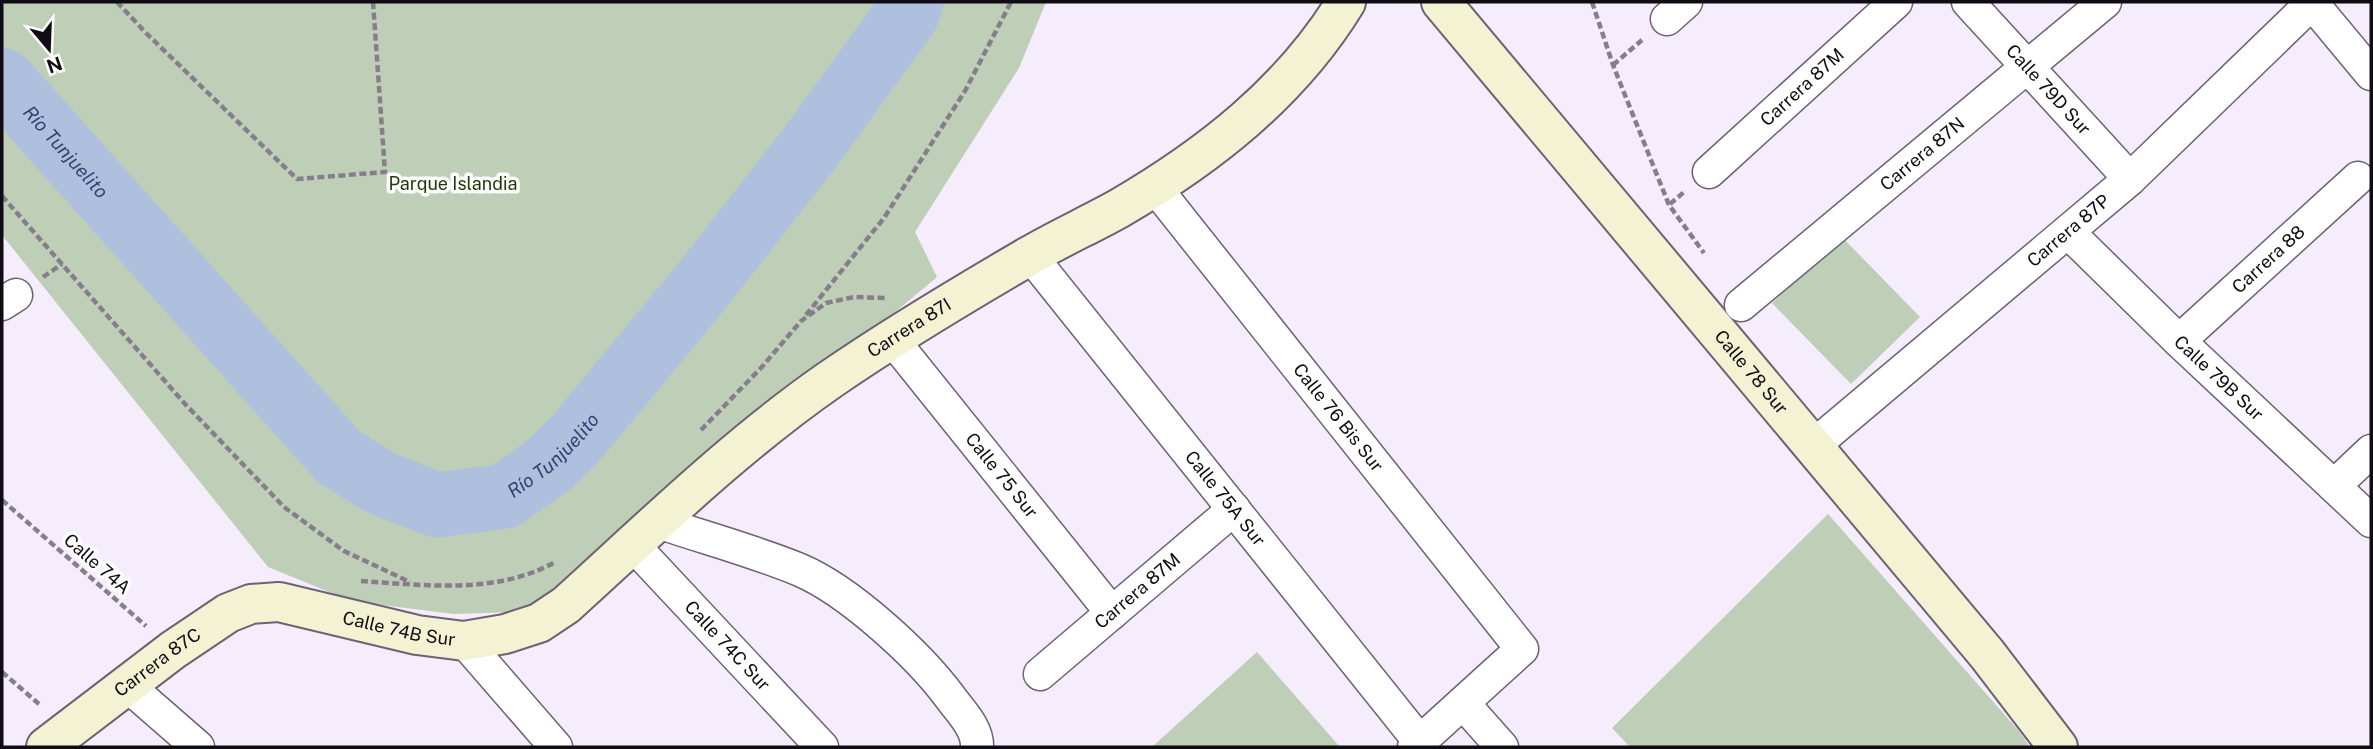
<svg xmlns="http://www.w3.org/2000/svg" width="2373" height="749" font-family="'Public Sans',sans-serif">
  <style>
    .green { fill: #bfceb6 }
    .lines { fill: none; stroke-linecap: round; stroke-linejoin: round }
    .river { stroke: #afc0df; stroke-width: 65 }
    .street-casing { stroke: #6c6273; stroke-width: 35 }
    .secondary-casing { stroke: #6c6273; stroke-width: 42 }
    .path { stroke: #867f8b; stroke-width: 4.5; stroke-dasharray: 7 3.5; stroke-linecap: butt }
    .street { stroke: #fff; stroke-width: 32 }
    .secondary { stroke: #f3f2d3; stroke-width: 38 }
    .labels { text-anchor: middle; stroke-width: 7; stroke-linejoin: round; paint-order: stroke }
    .street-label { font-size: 18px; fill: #100c13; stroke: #fdfdfd }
    .park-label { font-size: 18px; fill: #1e3807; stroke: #fdfdfd }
    .water-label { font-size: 19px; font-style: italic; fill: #2f446f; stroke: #fdfdfd }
  </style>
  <rect width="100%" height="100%" fill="#f5ecfc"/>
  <g class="green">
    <path d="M2,2H1046L1019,68L915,232L937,277L869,334L775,394L564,589L516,612L453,614L351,601L268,567L2,235Z"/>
    <path d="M1841,236L1920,317L1851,384L1772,303Z"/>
    <path d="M1828,514L2018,730L2030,747H1630L1612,728Z"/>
    <path d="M1257,652L1340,747H1152Z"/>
  </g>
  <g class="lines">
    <path class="river" id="s1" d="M2,80L339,457L381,483L437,505L505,496L549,465L577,437L701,287L809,149L907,14L911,2"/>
    <g class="street-casing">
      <g id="street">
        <path id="s2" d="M1968,2L2130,179"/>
        <path d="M2312,3L2371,74"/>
        <path d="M1667,19L1686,2"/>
        <path id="s3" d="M1709,172L1896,2"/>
        <path id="s4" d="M1154,186L1522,649L1414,747"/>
        <path id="s5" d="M2068,232L2179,341L2371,521"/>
        <path id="s6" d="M1030,255L1420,742"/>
        <path d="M2,304L16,295"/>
        <path id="s7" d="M1741,305L2105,2"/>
        <path id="s8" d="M892,339L1112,613"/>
        <path id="s9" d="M2179,341L2358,178"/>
        <path id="s10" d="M1813,446L2130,179L2313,2"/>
        <path d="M2334,486L2371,451"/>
        <path d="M658,522C705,538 754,551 800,570C849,591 918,654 950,697C960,711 978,728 977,747"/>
        <path id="s11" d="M633,545L822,747"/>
        <path d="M464,641L556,747"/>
        <path id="s12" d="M1040,674L1234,509"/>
        <path d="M128,686L198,747"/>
        <path d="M1463,703L1502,747"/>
      </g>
    </g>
    <g class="secondary-casing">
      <g id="secondary">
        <path id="s13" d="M1441,2L1987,654L2058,747"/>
        <path id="s14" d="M46,747L173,650L228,613L251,604L279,602L417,635L464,641L505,634L539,623L566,605C651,528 737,444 831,379C895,335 962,295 1029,256C1058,239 1089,225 1118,209C1209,156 1291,92 1346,2"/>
      </g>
    </g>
    <g class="path">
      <path d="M117,2L146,33L297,179L385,172L373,2"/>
      <path d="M1592,2L1613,65L1669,205L1704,253"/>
      <path d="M1613,65L1642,40"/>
      <path d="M2,196L186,405L284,507L344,551L410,582"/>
      <path d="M1670,204L1684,192"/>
      <path d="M43,277L62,264"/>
      <path d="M806,315L884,218L965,91L1011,2"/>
      <path d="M701,430L761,368L801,321L826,303L854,297L886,298"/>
      <path d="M2,500L146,626"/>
      <path d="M361,581C425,585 496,595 555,562"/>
      <path d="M2,672L39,704"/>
    </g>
    <use href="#street" class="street"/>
    <use href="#secondary" class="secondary"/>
  </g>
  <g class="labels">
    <g class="street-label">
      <text dy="6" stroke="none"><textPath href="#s3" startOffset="126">Carrera 87M</textPath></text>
      <text dy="6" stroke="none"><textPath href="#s2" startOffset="119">Calle 79D Sur</textPath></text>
      <text dy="6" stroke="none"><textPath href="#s7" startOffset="236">Carrera 87N</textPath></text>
      <text dy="6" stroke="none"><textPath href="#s10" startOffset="334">Carrera 87P</textPath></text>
      <text dy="6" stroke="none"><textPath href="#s9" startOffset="121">Carrera 88</textPath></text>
      <text dy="6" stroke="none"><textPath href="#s14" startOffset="1020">Carrera 87I</textPath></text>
      <text dy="6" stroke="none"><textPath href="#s13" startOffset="483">Calle 78 Sur</textPath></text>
      <text dy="6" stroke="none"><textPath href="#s5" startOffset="210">Calle 79B Sur</textPath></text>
      <text dy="6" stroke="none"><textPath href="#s4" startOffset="296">Calle 76 Bis Sur</textPath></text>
      <text dy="6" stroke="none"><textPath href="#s8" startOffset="175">Calle 75 Sur</textPath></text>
      <text dy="6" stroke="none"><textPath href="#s6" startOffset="312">Calle 75A Sur</textPath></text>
      <text transform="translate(97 564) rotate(41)" y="6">Calle 74A</text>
      <text dy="6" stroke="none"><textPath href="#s12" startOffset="128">Carrera 87M</textPath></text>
      <text dy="6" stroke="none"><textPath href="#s14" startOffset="402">Calle 74B Sur</textPath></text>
      <text dy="6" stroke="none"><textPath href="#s11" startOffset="138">Calle 74C Sur</textPath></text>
      <text dy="6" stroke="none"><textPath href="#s14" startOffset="140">Carrera 87C</textPath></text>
    </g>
    <g class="park-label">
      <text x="453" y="190">Parque Islandia</text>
    </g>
    <g class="water-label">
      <text dy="7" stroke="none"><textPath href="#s1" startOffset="96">Río Tunjuelito</textPath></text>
      <text dy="7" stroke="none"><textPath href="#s1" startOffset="747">Río Tunjuelito</textPath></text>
    </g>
  </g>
  <rect width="2373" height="749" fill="none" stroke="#100c13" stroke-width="7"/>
  <g transform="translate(49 49) rotate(161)" stroke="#fdfdfd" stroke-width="5" paint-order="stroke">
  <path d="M0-5L12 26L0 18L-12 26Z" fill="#100c13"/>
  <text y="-10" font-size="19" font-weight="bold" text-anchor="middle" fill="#100c13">N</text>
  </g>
</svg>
